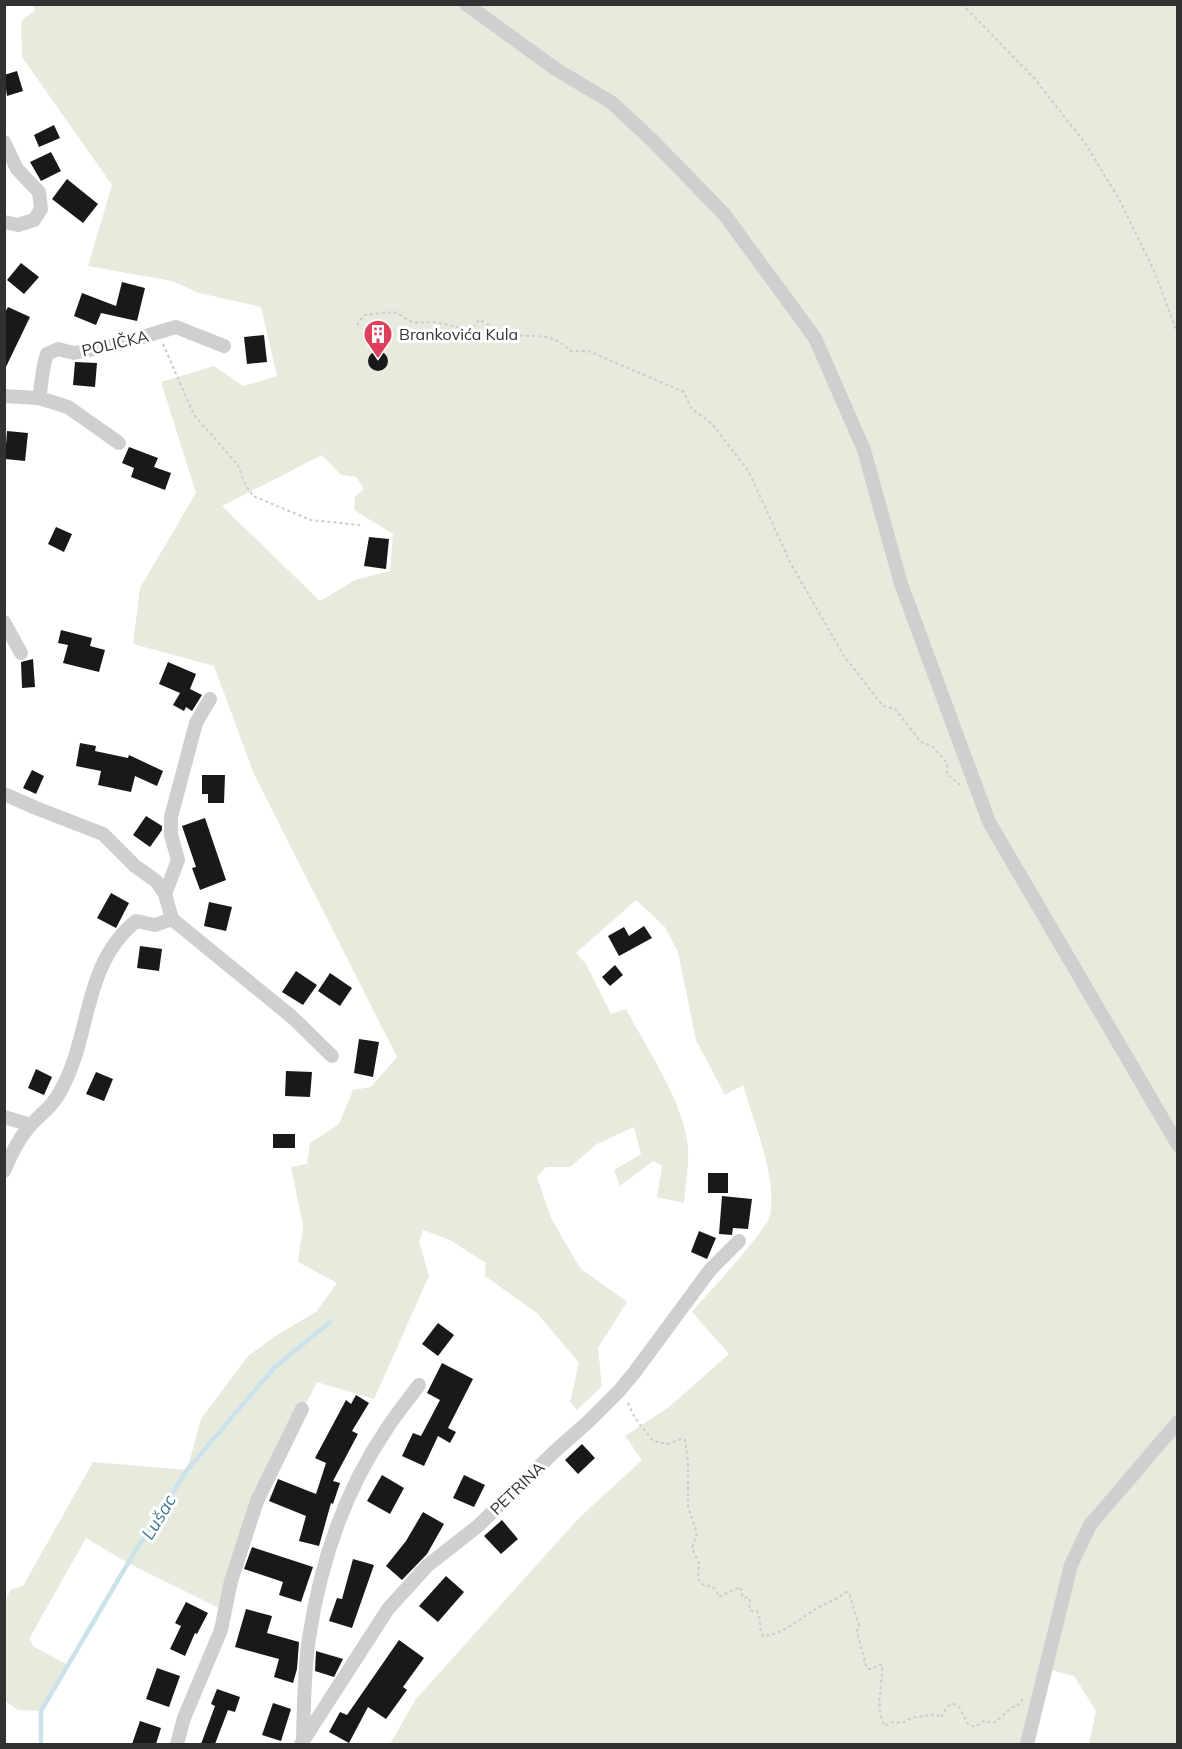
<svg xmlns="http://www.w3.org/2000/svg" width="1182" height="1749" font-family="Mulish,sans-serif">
  <style>
    .green { fill: #e6ebde; fill-rule: evenodd }
    .lines { fill: none; stroke-linecap: round; stroke-linejoin: round }
    .stream { stroke: #cce2ea; stroke-width: 4.5 }
    .building { fill: #191919 }
    .path { stroke: #ccc; stroke-width: 2; stroke-dasharray: 3 3; stroke-linecap: butt }
    .street { stroke: #cfcfcf; stroke-width: 14 }
    .labels { text-anchor: middle; stroke-width: 6; stroke-linejoin: round; paint-order: stroke }
    .poi-label { font-size: 16px; fill: #323232; stroke: #fff; text-anchor: start }
    .street-label { font-size: 16px; fill: #323232; stroke: #fff }
    .water-label { font-size: 18px; font-style: italic; fill: #427b92; stroke: #fff }
  </style>
  <rect width="100%" height="100%" fill="#fff"/>
  <g class="green">
    <path d="M33,4L463,5L610,104L722,215L814,339L861,451L987,822L1177,1148V1419L1089,1524L1025,1744H390L416,1699L578,1519L642,1460L625,1436L669,1407L729,1354L692,1312C705,1296 767,1231 770,1215C777,1175 754,1124 743,1085L725,1095L696,1040L678,952L665,927L636,900L576,953L586,964L611,1014L626,1009C647,1049 676,1090 686,1134C691,1156 686,1181 684,1203L657,1197L662,1166L653,1161L620,1186L614,1170L641,1154L634,1127L597,1144L570,1167H546L537,1177L551,1218L580,1268L627,1302L598,1348L602,1386L577,1410L570,1402L579,1363L538,1314L485,1276L486,1263L450,1240L423,1230L419,1241L429,1276L374,1399L317,1382L257,1501L225,1611L128,1563L86,1538L29,1639L34,1647L68,1665L41,1711L18,1710L5,1701L4,1605L10,1590L23,1586L93,1462L187,1470L201,1419L248,1356L277,1335L316,1312L337,1283L298,1262L303,1226L291,1167L307,1164L310,1143L339,1124L353,1090L371,1087L397,1057L254,774L214,666L133,644L140,588L196,493L161,382L214,366L243,386L277,376L261,307L199,293L172,281L88,266L112,185L22,57L21,21L35,10ZM322,455L341,475L356,477L364,489L355,497L354,510L393,534L390,571L355,580L320,601L222,506Z"/>
    <path d="M470,5H1177V1141L990,821L882,511L817,337L653,139Z"/>
    <path d="M1177,1425V1744H1089L1096,1711L1074,1676L1047,1669L1073,1565L1092,1526Z"/>
  </g>
  <g class="lines">
    <path class="stream" d="M41,1744V1711L128,1563L187,1470L274,1368L330,1322"/>
  </g>
  <g class="building">
    <path d="M17,71L23,91L7,96L4,75Z"/>
    <path d="M54,125L60,138L39,147L34,135Z"/>
    <path d="M51,152L61,171L41,181L30,162Z"/>
    <path d="M67,179L98,204L83,223L52,199Z"/>
    <path d="M21,263L39,277L24,294L7,280Z"/>
    <path d="M122,282L145,288L137,321L101,313L96,325L74,316L82,293L116,306Z"/>
    <path d="M8,307L30,317L4,371V314Z"/>
    <path d="M264,335L267,362L247,364L244,337Z"/>
    <circle cx="378" cy="361" r="10"/>
    <path d="M75,362L97,363L95,387L73,385Z"/>
    <path d="M7,431L28,433L25,461L5,459Z"/>
    <path d="M129,447L158,458L154,467L171,473L165,490L131,477L134,468L122,463Z"/>
    <path d="M56,527L72,534L64,552L48,544Z"/>
    <path d="M369,537L389,539L386,569L364,566Z"/>
    <path d="M61,630L92,638L90,646L105,650L99,672L63,663L68,645L58,643Z"/>
    <path d="M33,659L35,687L22,688L21,662Z"/>
    <path d="M168,662L196,674L190,689L202,695L192,711L186,707L184,711L173,705L180,693L159,684Z"/>
    <path d="M80,743L96,746L95,751L128,758L129,755L163,771L157,786L135,776L131,792L98,785L101,771L76,766Z"/>
    <path d="M32,770L44,776L36,794L23,788Z"/>
    <path d="M202,775H225L224,803H208V794H202Z"/>
    <path d="M146,816L162,826V830L150,847L133,835Z"/>
    <path d="M205,818L226,880L200,890L192,868L196,867L182,826Z"/>
    <path d="M111,893L129,903L116,928L97,918Z"/>
    <path d="M209,902L232,907L226,931L204,926Z"/>
    <path d="M644,926L652,938L619,956L608,936L624,927L629,936Z"/>
    <path d="M140,946L162,949L159,971L137,968Z"/>
    <path d="M615,965L623,975L610,986L602,977Z"/>
    <path d="M296,971L317,985L303,1005L282,992Z"/>
    <path d="M330,973L352,988L340,1006L318,991Z"/>
    <path d="M359,1039L379,1042L373,1077L354,1073Z"/>
    <path d="M36,1069L52,1077L44,1095L28,1088Z"/>
    <path d="M286,1071L312,1072L310,1097L285,1096Z"/>
    <path d="M96,1072L113,1079L104,1101L86,1094Z"/>
    <rect x="273" y="1134" width="22" height="14"/>
    <rect x="708" y="1173" width="20" height="20"/>
    <path d="M722,1196L752,1199L748,1229L733,1228L732,1235L719,1234Z"/>
    <path d="M699,1231L716,1238L707,1259L691,1252Z"/>
    <path d="M438,1323L454,1335L438,1356L422,1344Z"/>
    <path d="M442,1363L473,1379L448,1428L456,1432L450,1443L438,1436L424,1466L402,1456L413,1433L421,1436L440,1400L427,1393Z"/>
    <path d="M356,1395L369,1403L352,1431L358,1434L333,1481L340,1483L333,1504L331,1503L319,1546L299,1541L306,1516L269,1501L278,1479L316,1494L326,1463L315,1458L346,1400L351,1404Z"/>
    <path d="M582,1444L595,1458L578,1474L565,1460Z"/>
    <path d="M382,1475L404,1488L390,1514L367,1501Z"/>
    <path d="M464,1475L485,1485L474,1507L453,1498Z"/>
    <path d="M423,1512L444,1524L427,1554L402,1580L386,1566L406,1541Z"/>
    <path d="M502,1520L518,1539L501,1554L484,1536Z"/>
    <path d="M252,1547L313,1567L301,1602L279,1595L283,1582L244,1569Z"/>
    <path d="M353,1559L374,1565L352,1628L329,1621L337,1598L342,1599Z"/>
    <path d="M446,1576L464,1592L438,1622L419,1606Z"/>
    <path d="M186,1602L208,1613L197,1634L195,1633L185,1656L170,1649L181,1626L175,1623Z"/>
    <path d="M246,1609L272,1616L267,1633L299,1642L297,1669L293,1683L274,1677L279,1659L235,1647Z"/>
    <path d="M399,1640L424,1658L403,1687L407,1690L386,1719L368,1707L349,1743L329,1732L340,1712L347,1715Z"/>
    <path d="M316,1651L343,1659L334,1677L315,1671Z"/>
    <path d="M157,1668L180,1676L169,1707L146,1699Z"/>
    <path d="M217,1689L240,1697L235,1712L228,1710L215,1744H201L215,1706L211,1704Z"/>
    <path d="M273,1703L291,1709L281,1741L262,1735Z"/>
    <path d="M140,1721L161,1728L156,1744H132Z"/>
  </g>
  <g class="lines">
    <g class="path">
      <path d="M962,4L1034,78L1085,143L1119,199L1155,273L1178,335"/>
      <path d="M357,325L364,315L394,312L414,323L436,322L470,330L479,320C487,323 502,333 509,334C532,339 552,330 570,351H588L684,392L691,408L712,424L749,472L791,564L844,656L883,706L895,709L921,742L932,746L947,763V774L960,785"/>
      <path d="M163,344L194,415L238,465L244,482L253,496L311,520L360,525"/>
      <path d="M628,1403L635,1418L653,1441L667,1444L681,1439L685,1440L688,1462V1507L697,1533L692,1548L699,1563L698,1578L701,1584C711,1586 716,1587 719,1597L740,1587L743,1598L748,1597L750,1601L749,1609L752,1611H757C762,1619 758,1628 763,1636C781,1636 802,1617 817,1608C828,1602 836,1600 846,1592L849,1593L859,1626L857,1631L866,1666L868,1669H872L879,1665H882C883,1686 874,1707 885,1726L892,1722C908,1725 904,1719 916,1717C922,1716 928,1716 936,1714L940,1718L948,1706L954,1704L959,1707L968,1724L975,1727L984,1721L993,1723C1004,1717 1007,1708 1020,1704L1023,1698"/>
    </g>
    <g class="street">
      <path d="M466,4L557,70L611,102L652,140L724,214L815,338L864,450L901,584L989,822L1178,1145"/>
      <path d="M4,142L17,169L39,192L41,209L34,220L18,225L4,222"/>
      <path d="M4,396L39,398L68,407L119,443"/>
      <path d="M39,398C42,383 42,367 47,354L58,349L74,353L115,345L176,327L224,346"/>
      <path d="M4,622L21,653"/>
      <path d="M4,794L36,808L103,834L135,866L156,881L165,894L172,919L292,1017L332,1056"/>
      <path d="M165,894L178,860L171,835V817L196,723L210,699"/>
      <path d="M4,1117L31,1125"/>
      <path d="M4,1171C11,1155 17,1141 29,1127C41,1113 52,1108 61,1090C92,1034 82,965 136,921L155,925L172,919"/>
      <path d="M303,1739C304,1706 304,1671 309,1638C320,1565 344,1492 386,1430C396,1414 408,1400 419,1385"/>
      <path d="M177,1744L184,1718L221,1630L231,1581L257,1501L302,1409"/>
      <path d="M301,1744L388,1609L427,1566L478,1526L554,1452L589,1421L619,1391L634,1373L710,1270L739,1241"/>
      <path d="M1027,1744L1071,1565L1090,1525L1178,1422"/>
    </g>
  </g>
  <defs>
    <g id="building-pin" transform="scale(1.5)"><path d="M0 17L-7.5 6A9.5 9.5 0 1 1 7.5 6Z" fill="#de3f5a" stroke="#fff"/><path d="M-4-6H4V6H1V3H-1V6H-4ZM-2.5-4.3h1.7v1.8h-1.7ZM.8-4.3h1.7v1.8H.8ZM-2.5-1h1.7V.8h-1.7ZM.8-1h1.7V.8H.8Z" fill="#fff"/></g>
  </defs>
  <g fill-rule="evenodd">
    <use href="#building-pin" x="378" y="334"/>
  </g>
  <g class="labels">
    <g class="poi-label">
      <text x="399" y="340">Brankovića Kula</text>
    </g>
    <g class="street-label">
      <text transform="translate(115 343) rotate(-13)" y="6">POLIČKA</text>
      <text transform="translate(517 1488) rotate(-44)" y="6">PETRINA</text>
    </g>
    <g class="water-label">
      <text transform="translate(159 1517) rotate(-59)" y="6">Lušac</text>
    </g>
  </g>
  <rect width="1182" height="1749" fill="none" stroke="#323232" stroke-width="12"/>
</svg>
